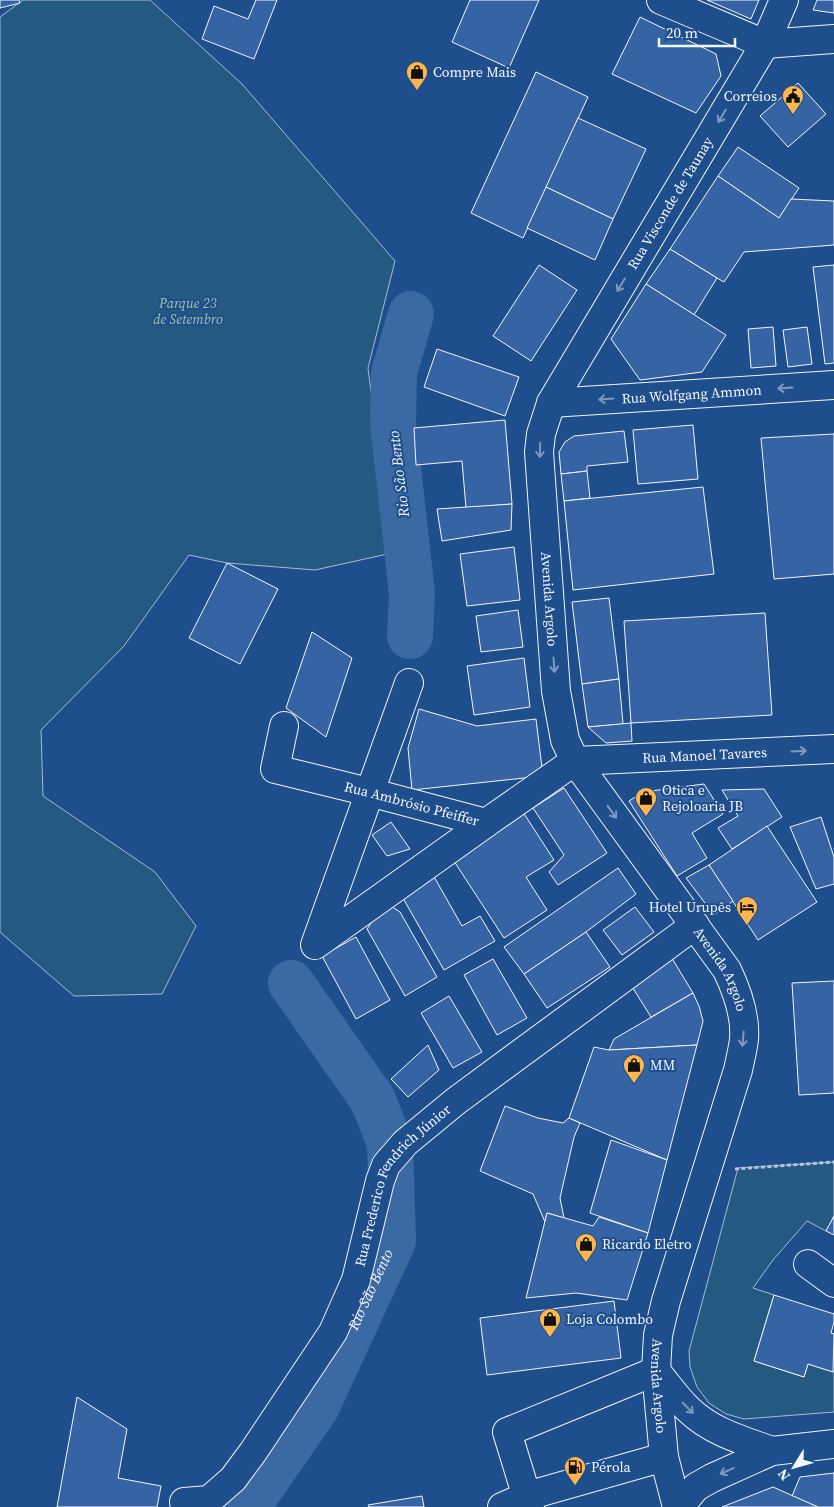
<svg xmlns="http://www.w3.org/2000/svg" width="834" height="1507" font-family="'Source Serif 4',serif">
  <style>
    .green { fill: #245a82; stroke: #a8bbd7 }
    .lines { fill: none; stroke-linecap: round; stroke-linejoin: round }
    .river { stroke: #3b69a3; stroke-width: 46 }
    .building { fill: #3563a3; stroke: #f2f6ff }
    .minor-casing { stroke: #f2f6ff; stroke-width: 30 }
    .major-casing { stroke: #f2f6ff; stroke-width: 30 }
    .path { stroke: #b3c4dc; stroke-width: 3; stroke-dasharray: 4 2.5; stroke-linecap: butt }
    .minor { stroke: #1f4e8c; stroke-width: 28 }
    .major { stroke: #1f4e8c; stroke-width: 28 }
    .oneway { stroke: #7e9ac0 }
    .labels { text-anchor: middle; stroke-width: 4; stroke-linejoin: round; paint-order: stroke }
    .poi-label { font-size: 14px; fill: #f2f6ff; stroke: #1f4e8c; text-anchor: start }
    .street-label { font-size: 14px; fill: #f2f6ff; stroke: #1f4e8c }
    .park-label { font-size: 14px; font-style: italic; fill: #97c8a6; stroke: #1f4e8c }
    .water-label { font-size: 15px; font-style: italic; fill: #f2f6ff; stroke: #1f4e8c }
  </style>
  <rect width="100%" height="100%" fill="#1f4e8c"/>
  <g class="green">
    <path d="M23,0H150L242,84L395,261L368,368L392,553L315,570L227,563L189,555L124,646L41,730L43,796L155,872L196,926L162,994L74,996L0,932V17Z"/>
    <path d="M834,1162V1216L826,1231L807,1221L773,1260L753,1288L774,1295L754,1361L804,1377L808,1364L833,1372L834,1370V1412L744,1419L726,1414L709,1403L697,1387L690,1367L689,1351L738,1168Z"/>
  </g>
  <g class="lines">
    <g class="river">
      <path d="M410,636L412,593L393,423L394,373L411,314"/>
      <path id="s1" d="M247,1507L316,1408L393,1241L390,1144L373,1100L291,983"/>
    </g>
  </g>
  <g class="building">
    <path d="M0,0H19L20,3L0,8Z"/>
    <path d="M256,0H277L254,59L202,39L214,6L248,19Z"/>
    <path d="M470,0H539L509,68L452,42Z"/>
    <path d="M707,0H759L751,19Z"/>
    <path d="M817,0H834V13L813,10Z"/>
    <path d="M640,17L716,54L721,76L696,113L612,74Z"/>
    <path d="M536,72L588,97L523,238L471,213Z"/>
    <path d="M798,83L826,114L788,147L760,116Z"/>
    <path d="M578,118L646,149L613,219L546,187Z"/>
    <path d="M738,147L799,188L779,218L718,176Z"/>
    <path d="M718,176L779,218L791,199L834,201V245L744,252L724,282L717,278L670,249Z"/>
    <path d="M546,187L613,219L595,260L527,228Z"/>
    <path d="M670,249L717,278L694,315L646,284Z"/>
    <path d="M539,265L577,290L531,361L493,336Z"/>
    <path d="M834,265V363L825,364L813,267Z"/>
    <path d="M646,284L726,335L702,372L640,380L611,339Z"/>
    <path d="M773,327L776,366L751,368L748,329Z"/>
    <path d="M807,327L812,364L788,367L783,330Z"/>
    <path d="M437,349L519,377L505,416L424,387Z"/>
    <path d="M505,420L512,504L466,508L462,461L416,465L414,428Z"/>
    <path d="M693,425L698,479L638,484L633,430Z"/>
    <path d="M624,431L628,462L587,466V471L561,474L559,452L565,442L574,436Z"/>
    <path d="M834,434V574L774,579L761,438Z"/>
    <path d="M587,471L590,498L564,501L561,474Z"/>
    <path d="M703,487L714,574L573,590L564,501Z"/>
    <path d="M512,504L511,530L442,541L437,509Z"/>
    <path d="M514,547L520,600L467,606L460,554Z"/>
    <path d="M227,563L278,589L240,664L189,638Z"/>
    <path d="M609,598L619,679L582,684L572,602Z"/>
    <path d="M518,610L523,647L481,652L476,616Z"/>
    <path d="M765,613L772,715L631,723L624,621Z"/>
    <path d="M312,632L352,658L326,737L286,708Z"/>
    <path d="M524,658L530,707L474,715L467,666Z"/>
    <path d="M619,679L623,724L588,727L582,684Z"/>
    <path d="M419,709L477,726L536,719L543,776L412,790L408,748Z"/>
    <path d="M631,723L632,741L606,743L588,727Z"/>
    <path d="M704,784L723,814L692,833L707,858L677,876L629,801L643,792Z"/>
    <path d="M564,788L607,853L558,885L549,872L564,855L533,808Z"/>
    <path d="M764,789L782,817L732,849L718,828L738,816L722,790Z"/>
    <path d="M521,809L554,860L526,877L547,910L504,938L450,855Z"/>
    <path d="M821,817L834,857V884L816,889L790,827Z"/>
    <path d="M391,822L410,849L387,856L372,835Z"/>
    <path d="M767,826L817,902L758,940L709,865Z"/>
    <path d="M709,865L733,901L714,915L686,878Z"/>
    <path d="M618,868L636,894L586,932L524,974L504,947Z"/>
    <path d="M433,875L462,926L480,916L495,941L444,970L400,893Z"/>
    <path d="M385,902L400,912L437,977L405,996L367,929Z"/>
    <path d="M635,907L654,932L622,955L603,930Z"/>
    <path d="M586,932L610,967L547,1008L524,974Z"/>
    <path d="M356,937L390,1000L356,1019L322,956Z"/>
    <path d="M670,955L693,993L651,1017L631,985Z"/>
    <path d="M493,959L527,1018L497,1035L464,975Z"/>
    <path d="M834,981V1093L799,1095L792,983Z"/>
    <path d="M693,993L699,1006L703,1021L697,1045L609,1050L614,1039Z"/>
    <path d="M449,996L482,1052L453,1068L421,1013Z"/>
    <path d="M428,1045L439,1070L408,1097L391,1079Z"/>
    <path d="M697,1045L667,1160L569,1118L594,1047L609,1050Z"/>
    <path d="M505,1106L538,1118L563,1123L569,1118L580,1123L574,1137L560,1198L564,1218L547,1213L545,1222L533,1194L480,1171Z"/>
    <path d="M611,1140L667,1160L648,1233L590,1213Z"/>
    <path d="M547,1213L593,1226L599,1217L648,1233L627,1300L576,1293L526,1298Z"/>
    <path d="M834,1216V1235L826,1231Z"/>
    <path d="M774,1295L834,1314V1322L831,1333L834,1334L833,1372L808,1364L804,1377L754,1361Z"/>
    <path d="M614,1301L621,1358L487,1375L480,1318Z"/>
    <path d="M77,1397L127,1429L118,1478L161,1486L157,1507H57Z"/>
    <path d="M834,1473V1507H818L792,1496L800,1477Z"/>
    <path d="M773,1487L818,1507H722Z"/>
    <path d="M422,1496L424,1507H369L368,1505Z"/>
  </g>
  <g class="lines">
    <g class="minor-casing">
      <g id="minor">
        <path d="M784,0L765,44L834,39"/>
        <path id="s2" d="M551,403L834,385"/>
        <path d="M409,683L315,945L486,823"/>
        <path id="s3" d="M284,726L275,769L369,792L486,823L575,761L834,749"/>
        <path d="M808,1264L834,1283"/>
        <path id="s4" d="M184,1502L209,1500L233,1479L253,1452L333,1332L356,1280L380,1181L386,1165L405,1143L456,1101L695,925"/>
        <path d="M502,1507L527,1496L664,1457"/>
        <path d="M530,1507L507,1432L656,1371C667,1384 677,1399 689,1410C712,1432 742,1440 772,1451"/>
        <path d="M681,1507L685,1500L696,1487L712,1478L772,1451L834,1444"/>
      </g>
    </g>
    <g class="major-casing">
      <g id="major">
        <path id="s5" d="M661,0L765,44L551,403L541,434L539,452L556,691L565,740L575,761L727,970C737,991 746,1015 744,1039C743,1049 740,1060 738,1070L666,1301L658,1335L656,1371L664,1457L677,1507"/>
      </g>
    </g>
    <path class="path" d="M735,1169L834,1162"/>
    <use href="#minor" class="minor"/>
    <use href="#major" class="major"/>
  </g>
  <defs><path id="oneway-shaft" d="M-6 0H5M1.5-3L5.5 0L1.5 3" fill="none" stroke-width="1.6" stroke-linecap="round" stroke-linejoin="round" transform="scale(1.25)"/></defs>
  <g class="oneway">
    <use href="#oneway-shaft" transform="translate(722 116) rotate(121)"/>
    <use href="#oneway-shaft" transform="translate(621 285) rotate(121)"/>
    <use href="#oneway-shaft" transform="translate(785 388) rotate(176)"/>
    <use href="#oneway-shaft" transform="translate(606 399) rotate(176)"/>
    <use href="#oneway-shaft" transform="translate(540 450) rotate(92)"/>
    <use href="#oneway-shaft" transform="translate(554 665) rotate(86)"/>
    <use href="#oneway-shaft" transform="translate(799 751) rotate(-3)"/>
    <use href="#oneway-shaft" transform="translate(612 812) rotate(54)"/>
    <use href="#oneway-shaft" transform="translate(743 1039) rotate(95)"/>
    <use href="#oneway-shaft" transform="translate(688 1408) rotate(45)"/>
    <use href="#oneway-shaft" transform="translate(727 1471) rotate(156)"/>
  </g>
  <defs>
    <g id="shop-pin" transform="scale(1.125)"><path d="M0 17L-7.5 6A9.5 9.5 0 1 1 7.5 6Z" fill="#ffb74d" stroke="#1f4e8c"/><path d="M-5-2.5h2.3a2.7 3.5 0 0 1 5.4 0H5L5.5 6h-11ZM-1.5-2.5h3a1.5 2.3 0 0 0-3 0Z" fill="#111"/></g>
    <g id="civic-pin" transform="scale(1.125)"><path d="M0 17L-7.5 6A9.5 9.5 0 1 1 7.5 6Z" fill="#ffb74d" stroke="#1f4e8c"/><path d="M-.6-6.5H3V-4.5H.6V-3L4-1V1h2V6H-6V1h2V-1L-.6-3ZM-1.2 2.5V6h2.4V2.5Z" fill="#111"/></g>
    <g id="hotel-pin" transform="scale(1.125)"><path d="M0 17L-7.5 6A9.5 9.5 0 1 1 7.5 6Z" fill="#ffb74d" stroke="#1f4e8c"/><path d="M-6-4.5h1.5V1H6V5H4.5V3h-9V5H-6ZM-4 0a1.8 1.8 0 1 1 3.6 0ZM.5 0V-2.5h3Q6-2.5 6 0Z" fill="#111"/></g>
    <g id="fuel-pin" transform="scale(1.125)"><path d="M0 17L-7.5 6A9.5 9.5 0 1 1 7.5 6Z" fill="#ffb74d" stroke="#1f4e8c"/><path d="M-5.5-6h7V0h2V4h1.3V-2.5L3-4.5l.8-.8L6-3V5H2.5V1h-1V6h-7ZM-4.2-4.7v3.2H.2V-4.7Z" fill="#111"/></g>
  </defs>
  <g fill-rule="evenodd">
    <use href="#shop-pin" x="417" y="72"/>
    <use href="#civic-pin" x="793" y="96"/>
    <use href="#shop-pin" x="646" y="798"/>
    <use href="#hotel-pin" x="747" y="907"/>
    <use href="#shop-pin" x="634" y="1065"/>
    <use href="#shop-pin" x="586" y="1244"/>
    <use href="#shop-pin" x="550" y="1319"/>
    <use href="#fuel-pin" x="575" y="1467"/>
  </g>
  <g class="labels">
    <g class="poi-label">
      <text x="433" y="77">Compre Mais</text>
      <text x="777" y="101" text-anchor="end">Correios</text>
      <text x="662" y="795">Otica e<tspan x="662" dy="16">Rejoloaria JB</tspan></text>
      <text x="731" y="912" text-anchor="end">Hotel Urupês</text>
      <text x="650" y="1070">MM</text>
      <text x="602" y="1249">Ricardo Eletro</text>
      <text x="566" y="1324">Loja Colombo</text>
      <text x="591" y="1472">Pérola</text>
    </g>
    <g class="street-label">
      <text transform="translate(670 203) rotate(-59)" y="5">Rua Visconde de Taunay</text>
      <text dy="5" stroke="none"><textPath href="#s2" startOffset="141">Rua Wolfgang Ammon</textPath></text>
      <text dy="5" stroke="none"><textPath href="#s5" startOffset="729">Avenida Argolo</textPath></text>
      <text dy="5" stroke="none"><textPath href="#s3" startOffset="500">Rua Manoel Tavares</textPath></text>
      <text dy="5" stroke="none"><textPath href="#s3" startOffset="185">Rua Ambrósio Pfeiffer</textPath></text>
      <text dy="5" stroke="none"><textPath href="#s5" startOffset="1149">Avenida Argolo</textPath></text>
      <text dy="5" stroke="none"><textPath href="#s4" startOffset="401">Rua Frederico Fendrich Júnior</textPath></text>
      <text dy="5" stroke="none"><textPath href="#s5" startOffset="1584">Avenida Argolo</textPath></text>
    </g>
    <g class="park-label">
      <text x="188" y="308">Parque 23<tspan x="188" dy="16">de Setembro</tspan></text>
    </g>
    <g class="water-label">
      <text transform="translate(399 474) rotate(-97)" y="5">Rio São Bento</text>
      <text dy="5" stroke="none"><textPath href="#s1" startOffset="251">Rio São Bento</textPath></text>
    </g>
  </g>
  <g transform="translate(794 1467) rotate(233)" stroke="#1f4e8c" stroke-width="4" paint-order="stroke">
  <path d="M0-4L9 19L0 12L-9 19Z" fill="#f2f6ff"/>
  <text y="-8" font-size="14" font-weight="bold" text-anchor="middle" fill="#f2f6ff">N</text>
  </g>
  <path d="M659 38v8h76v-8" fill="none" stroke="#f2f6ff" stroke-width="2.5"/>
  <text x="666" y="38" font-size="15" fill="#f2f6ff" stroke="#1f4e8c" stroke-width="4" paint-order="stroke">20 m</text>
</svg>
